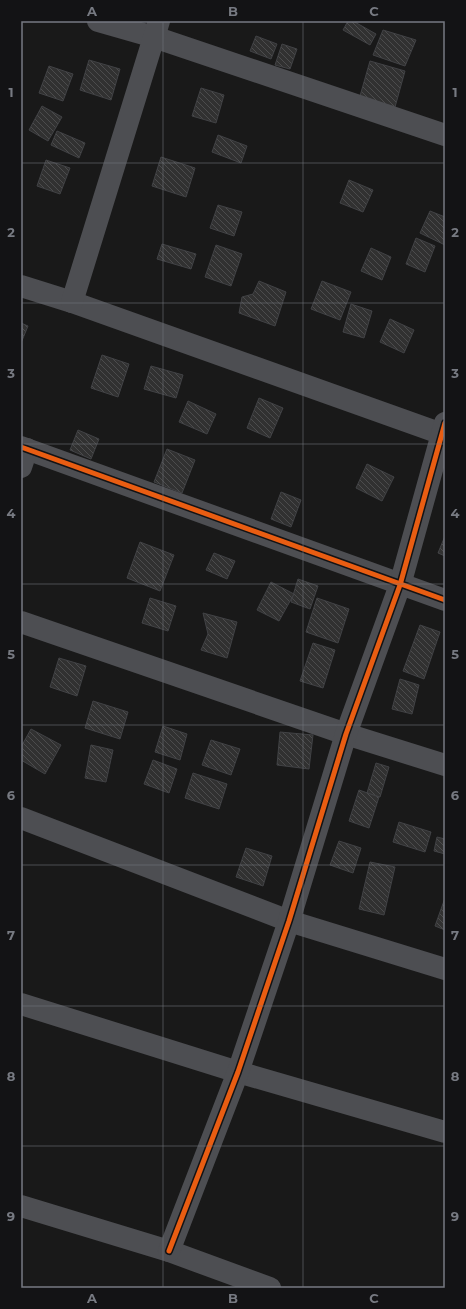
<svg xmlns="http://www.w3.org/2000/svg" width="466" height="1309" font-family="Montserrat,sans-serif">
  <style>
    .building { fill: url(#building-back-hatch); stroke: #414245 }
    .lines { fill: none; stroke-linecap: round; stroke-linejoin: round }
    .minor { stroke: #4d4e52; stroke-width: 22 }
    .cycleway-casing { stroke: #131315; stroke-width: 8 }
    .cycleway { stroke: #e95d12; stroke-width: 5 }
    .grid { fill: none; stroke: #777a82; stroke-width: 1; stroke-opacity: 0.55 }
    .neatline { fill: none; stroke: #777a82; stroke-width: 1.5 }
    .grid-label { font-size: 13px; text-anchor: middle; font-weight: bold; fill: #777a82 }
  </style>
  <defs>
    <pattern id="building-back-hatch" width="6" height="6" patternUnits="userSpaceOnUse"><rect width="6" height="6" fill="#313131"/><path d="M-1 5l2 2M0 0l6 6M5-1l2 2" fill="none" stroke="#4c4c4d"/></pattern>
  </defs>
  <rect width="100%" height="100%" fill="#191919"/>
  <g class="building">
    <path d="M348,21H353L376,34L370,45L343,30Z"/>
    <path d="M383,30L416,40L405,66L373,55Z"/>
    <path d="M256,36L277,44L271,59L250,51Z"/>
    <path d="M282,44L297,49L290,69L275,65Z"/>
    <path d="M89,60L120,69L111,100L80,90Z"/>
    <path d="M370,61L405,71L395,107L360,96Z"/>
    <path d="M49,66L73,74L63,101L39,93Z"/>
    <path d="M201,88L224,95L216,123L192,116Z"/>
    <path d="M42,106L62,117L48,141L29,130Z"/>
    <path d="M57,131L85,143L79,158L51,145Z"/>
    <path d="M218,135L247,146L241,163L212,152Z"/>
    <path d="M161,157L195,168L186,197L152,186Z"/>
    <path d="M46,160L70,168L60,194L37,186Z"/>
    <path d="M349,180L373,190L363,212L340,203Z"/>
    <path d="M218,205L242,212L234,236L210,228Z"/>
    <path d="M430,211L445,217V245L420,233Z"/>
    <path d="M416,238L435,246L425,272L406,264Z"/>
    <path d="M162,244L196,254L191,269L157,259Z"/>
    <path d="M216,245L242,254L231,286L205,277Z"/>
    <path d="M371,248L391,257L382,280L361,271Z"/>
    <path d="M259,281L286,292L275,326L239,313L242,297L253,294Z"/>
    <path d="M322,281L351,292L340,320L311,309Z"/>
    <path d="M351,304L372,311L364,338L343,332Z"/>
    <path d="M390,319L414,330L404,353L380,342Z"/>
    <path d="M21,323L28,326L21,343Z"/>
    <path d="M102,355L129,364L118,397L91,388Z"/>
    <path d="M151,366L183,375L176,398L144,389Z"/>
    <path d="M259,398L283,408L270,438L247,428Z"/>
    <path d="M188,401L216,414L207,434L179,422Z"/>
    <path d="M78,430L99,439L91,459L70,450Z"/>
    <path d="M167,449L195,460L182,493L154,482Z"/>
    <path d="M367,464L394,477L382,501L356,488Z"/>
    <path d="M281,492L301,500L291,527L271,519Z"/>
    <path d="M445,536V556L438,553Z"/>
    <path d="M140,542L174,555L160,591L127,578Z"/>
    <path d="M214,553L235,561L227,579L206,570Z"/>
    <path d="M298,579L318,586L310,609L291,602Z"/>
    <path d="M271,582L294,594L279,621L257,610Z"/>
    <path d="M150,598L176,606L168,631L142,623Z"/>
    <path d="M317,598L349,609L338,643L306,632Z"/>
    <path d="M203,613L237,622L227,658L201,650L208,634Z"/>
    <path d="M420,625L440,632L424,679L403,671Z"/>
    <path d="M313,643L335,650L323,688L300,681Z"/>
    <path d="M59,658L86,666L77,696L50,687Z"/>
    <path d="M400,679L419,685L412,714L392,709Z"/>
    <path d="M93,701L128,712L120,739L85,728Z"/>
    <path d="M163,726L187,734L180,760L155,752Z"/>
    <path d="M31,729L61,745L45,774L21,760V747Z"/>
    <path d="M280,732L313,735L309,769L277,765Z"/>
    <path d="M211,740L240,749L231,775L202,765Z"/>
    <path d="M91,745L113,750L106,782L85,778Z"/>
    <path d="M153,760L177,769L169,793L144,784Z"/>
    <path d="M376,763L389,767L380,797L367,793Z"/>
    <path d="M193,773L227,784L219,809L185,798Z"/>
    <path d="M359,790L379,797L369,828L349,821Z"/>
    <path d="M399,822L431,832L425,852L393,842Z"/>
    <path d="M437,837L445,839V854L434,851Z"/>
    <path d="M339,841L361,848L353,873L330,865Z"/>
    <path d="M246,848L272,856L263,886L236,877Z"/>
    <path d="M370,862L395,867L384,915L359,909Z"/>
    <path d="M445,898V930L435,926Z"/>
  </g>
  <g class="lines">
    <g class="minor">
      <path d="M98,21L154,37L445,135"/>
      <path d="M21,286L72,302L445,435"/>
      <path d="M72,302L159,21"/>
      <path d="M21,447L445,600"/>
      <path d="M21,467L27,449"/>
      <path d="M21,622L346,734L445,765"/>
      <path d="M21,818L289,921L445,969"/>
      <path d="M21,1004L238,1072L445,1132"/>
      <path d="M21,1206L169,1251L270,1288"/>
      <path d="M169,1251L238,1072L289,921L346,734L400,585L445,423"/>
    </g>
    <g class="cycleway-casing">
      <g id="cycleway">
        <path d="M21,447L445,600"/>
        <path d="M169,1251L238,1072L289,921L346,734L400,585L445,423"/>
      </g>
    </g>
    <use href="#cycleway" class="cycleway"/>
  </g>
  <path class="grid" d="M163,21V1288M303,21V1288M21,163H445M21,303H445M21,444H445M21,584H445M21,725H445M21,865H445M21,1006H445M21,1146H445"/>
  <rect width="466" height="1309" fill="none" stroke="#131315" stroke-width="44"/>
  <rect x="22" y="22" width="422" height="1265" class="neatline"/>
  <g class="grid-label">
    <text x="92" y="16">A</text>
    <text x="233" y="16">B</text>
    <text x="374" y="16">C</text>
    <text x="11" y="97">1</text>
    <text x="455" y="97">1</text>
    <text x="11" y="237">2</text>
    <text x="455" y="237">2</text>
    <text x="11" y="378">3</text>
    <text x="455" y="378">3</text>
    <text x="11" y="518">4</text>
    <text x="455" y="518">4</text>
    <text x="11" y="659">5</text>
    <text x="455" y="659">5</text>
    <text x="11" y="800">6</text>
    <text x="455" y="800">6</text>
    <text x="11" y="940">7</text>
    <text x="455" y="940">7</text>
    <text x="11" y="1081">8</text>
    <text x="455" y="1081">8</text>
    <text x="11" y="1221">9</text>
    <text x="455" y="1221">9</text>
    <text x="92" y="1303">A</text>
    <text x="233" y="1303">B</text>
    <text x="374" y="1303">C</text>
  </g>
</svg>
